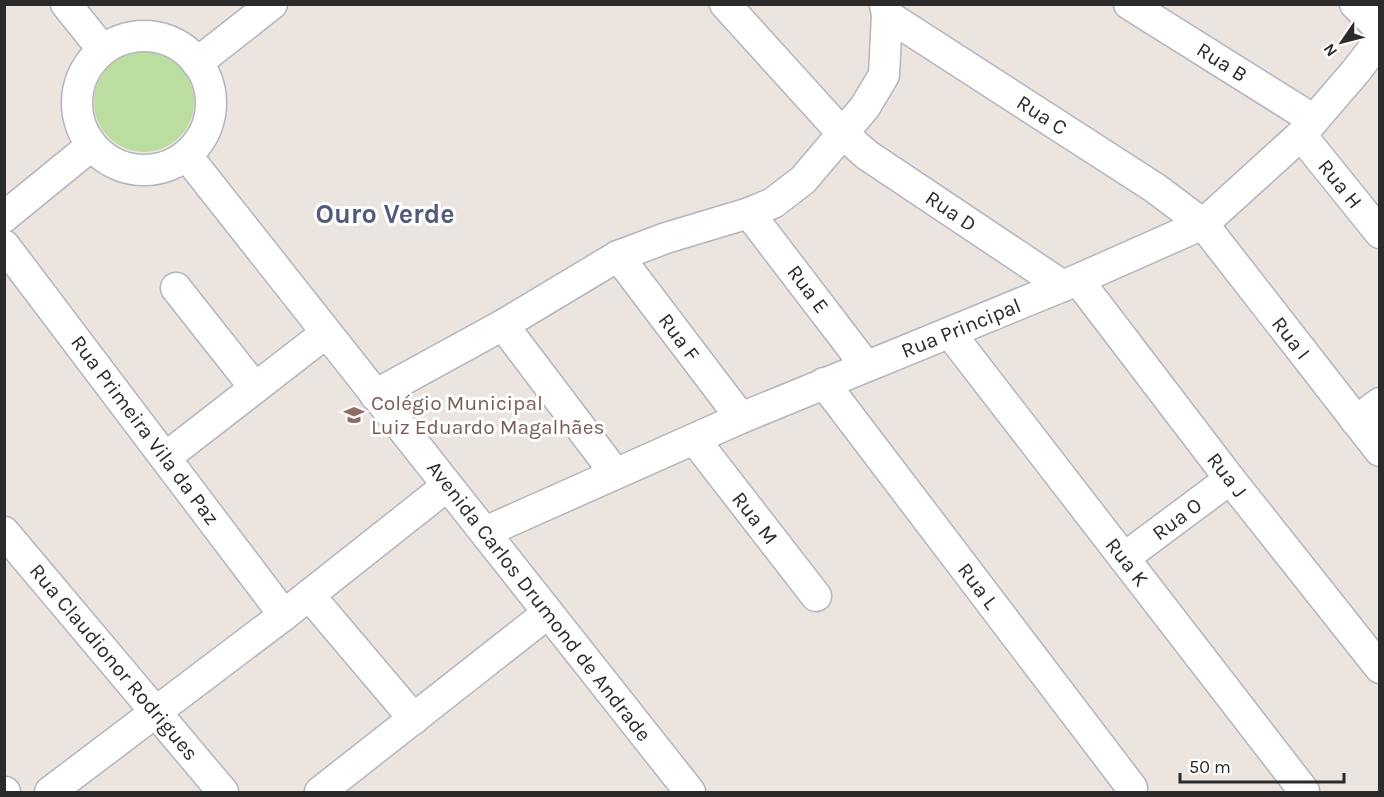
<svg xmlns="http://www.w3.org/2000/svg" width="1384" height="797" font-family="Karla,sans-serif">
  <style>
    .grass { fill: #bcdda0 }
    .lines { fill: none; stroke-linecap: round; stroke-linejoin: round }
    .minor-casing { stroke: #b2b5bd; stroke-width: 33 }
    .minor { stroke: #fff; stroke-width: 30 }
    .labels { text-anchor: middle; stroke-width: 6; stroke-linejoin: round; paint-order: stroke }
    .street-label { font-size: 21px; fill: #2b2b2b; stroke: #fff }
    .education-label { font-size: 21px; fill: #785e54; stroke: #fff; text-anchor: start }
    .district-label { font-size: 27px; font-weight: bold; fill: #4f5b78; stroke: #fff }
  </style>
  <rect width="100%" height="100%" fill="#ece5df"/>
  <circle class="grass" cx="144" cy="102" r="50"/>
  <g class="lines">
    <g class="minor-casing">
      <g id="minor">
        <path d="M66,4L102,49"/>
        <path d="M725,4L842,133L867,155L1063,286"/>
        <path d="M885,4L887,15L1155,188L1203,224L1380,451"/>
        <path d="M1129,4L1314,120"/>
        <path d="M1355,4L1380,29"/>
        <circle cx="144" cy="103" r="67"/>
        <path d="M197,63L272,4"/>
        <path d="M1301,135L1380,233"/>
        <path d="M187,156L690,792"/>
        <path d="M749,213L866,366"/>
        <path d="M4,217L91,146"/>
        <path d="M4,245L284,615"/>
        <path d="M618,256L741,418"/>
        <path d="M1078,280L1230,479L1380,668"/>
        <path d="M176,288L255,388"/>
        <path d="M503,325L615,473"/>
        <path d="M950,333L1304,791"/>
        <path d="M824,383L1132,788"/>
        <path d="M375,395L503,325L618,256L666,238L749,213L773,203L803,180L865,107L884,75L887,15"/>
        <path d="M1356,421L1380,403"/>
        <path d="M695,440L816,596"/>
        <path d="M166,457L326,333"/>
        <path d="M4,532L223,792"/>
        <path d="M485,532L741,418L1063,286L1203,224L1301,135L1356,71L1380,40"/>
        <path d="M1124,558L1230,479"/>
        <path d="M309,595L414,719"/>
        <path d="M4,792H5"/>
        <path d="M50,792L284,615L447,486"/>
        <path d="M320,792L548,613"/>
      </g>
    </g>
    <use href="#minor" class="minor"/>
  </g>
  <defs>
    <g id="school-bare" transform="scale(1.62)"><path d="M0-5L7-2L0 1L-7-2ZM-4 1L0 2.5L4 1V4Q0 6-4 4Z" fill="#8d6e63" stroke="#fff" stroke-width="2.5" paint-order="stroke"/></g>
  </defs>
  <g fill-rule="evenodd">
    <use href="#school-bare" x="354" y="415"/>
  </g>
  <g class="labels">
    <g class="street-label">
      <text transform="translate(1222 62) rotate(32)" y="7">Rua B</text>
      <text transform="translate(1042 115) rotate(33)" y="7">Rua C</text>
      <text transform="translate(1340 184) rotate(51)" y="7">Rua H</text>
      <text transform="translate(951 211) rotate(34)" y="7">Rua D</text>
      <text transform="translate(808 289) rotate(53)" y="7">Rua E</text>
      <text transform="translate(961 328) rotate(-22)" y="7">Rua Principal</text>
      <text transform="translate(679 337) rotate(53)" y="7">Rua F</text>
      <text transform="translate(1291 338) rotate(52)" y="7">Rua I</text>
      <text transform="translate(145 430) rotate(53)" y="7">Rua Primeira Vila da Paz</text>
      <text transform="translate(1227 475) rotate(52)" y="7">Rua J</text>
      <text transform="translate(755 518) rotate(52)" y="7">Rua M</text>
      <text transform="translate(1177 519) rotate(-37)" y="7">Rua O</text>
      <text transform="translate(1127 562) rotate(52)" y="7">Rua K</text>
      <text transform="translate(978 586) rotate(53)" y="7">Rua L</text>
      <text transform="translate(539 601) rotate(52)" y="7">Avenida Carlos Drumond de Andrade</text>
      <text transform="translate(114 662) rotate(50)" y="7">Rua Claudionor Rodrigues</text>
    </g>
    <g class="education-label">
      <text x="371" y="410">Colégio Municipal<tspan x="371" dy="24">Luiz Eduardo Magalhães</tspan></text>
    </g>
    <g class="district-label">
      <text x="385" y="223">Ouro Verde</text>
    </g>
  </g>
  <rect width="1384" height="797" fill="none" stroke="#2b2b2b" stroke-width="12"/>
  <g transform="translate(1342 42) rotate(235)" stroke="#ffffff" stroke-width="4.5" paint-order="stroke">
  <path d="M0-4.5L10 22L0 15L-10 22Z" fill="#2b2b2b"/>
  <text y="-9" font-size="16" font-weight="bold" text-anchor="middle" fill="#2b2b2b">N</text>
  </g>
  <path d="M1180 773v9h164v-9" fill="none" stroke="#2b2b2b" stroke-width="3"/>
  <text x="1189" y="773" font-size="18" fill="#2b2b2b" stroke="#ffffff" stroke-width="4.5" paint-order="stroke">50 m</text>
</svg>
